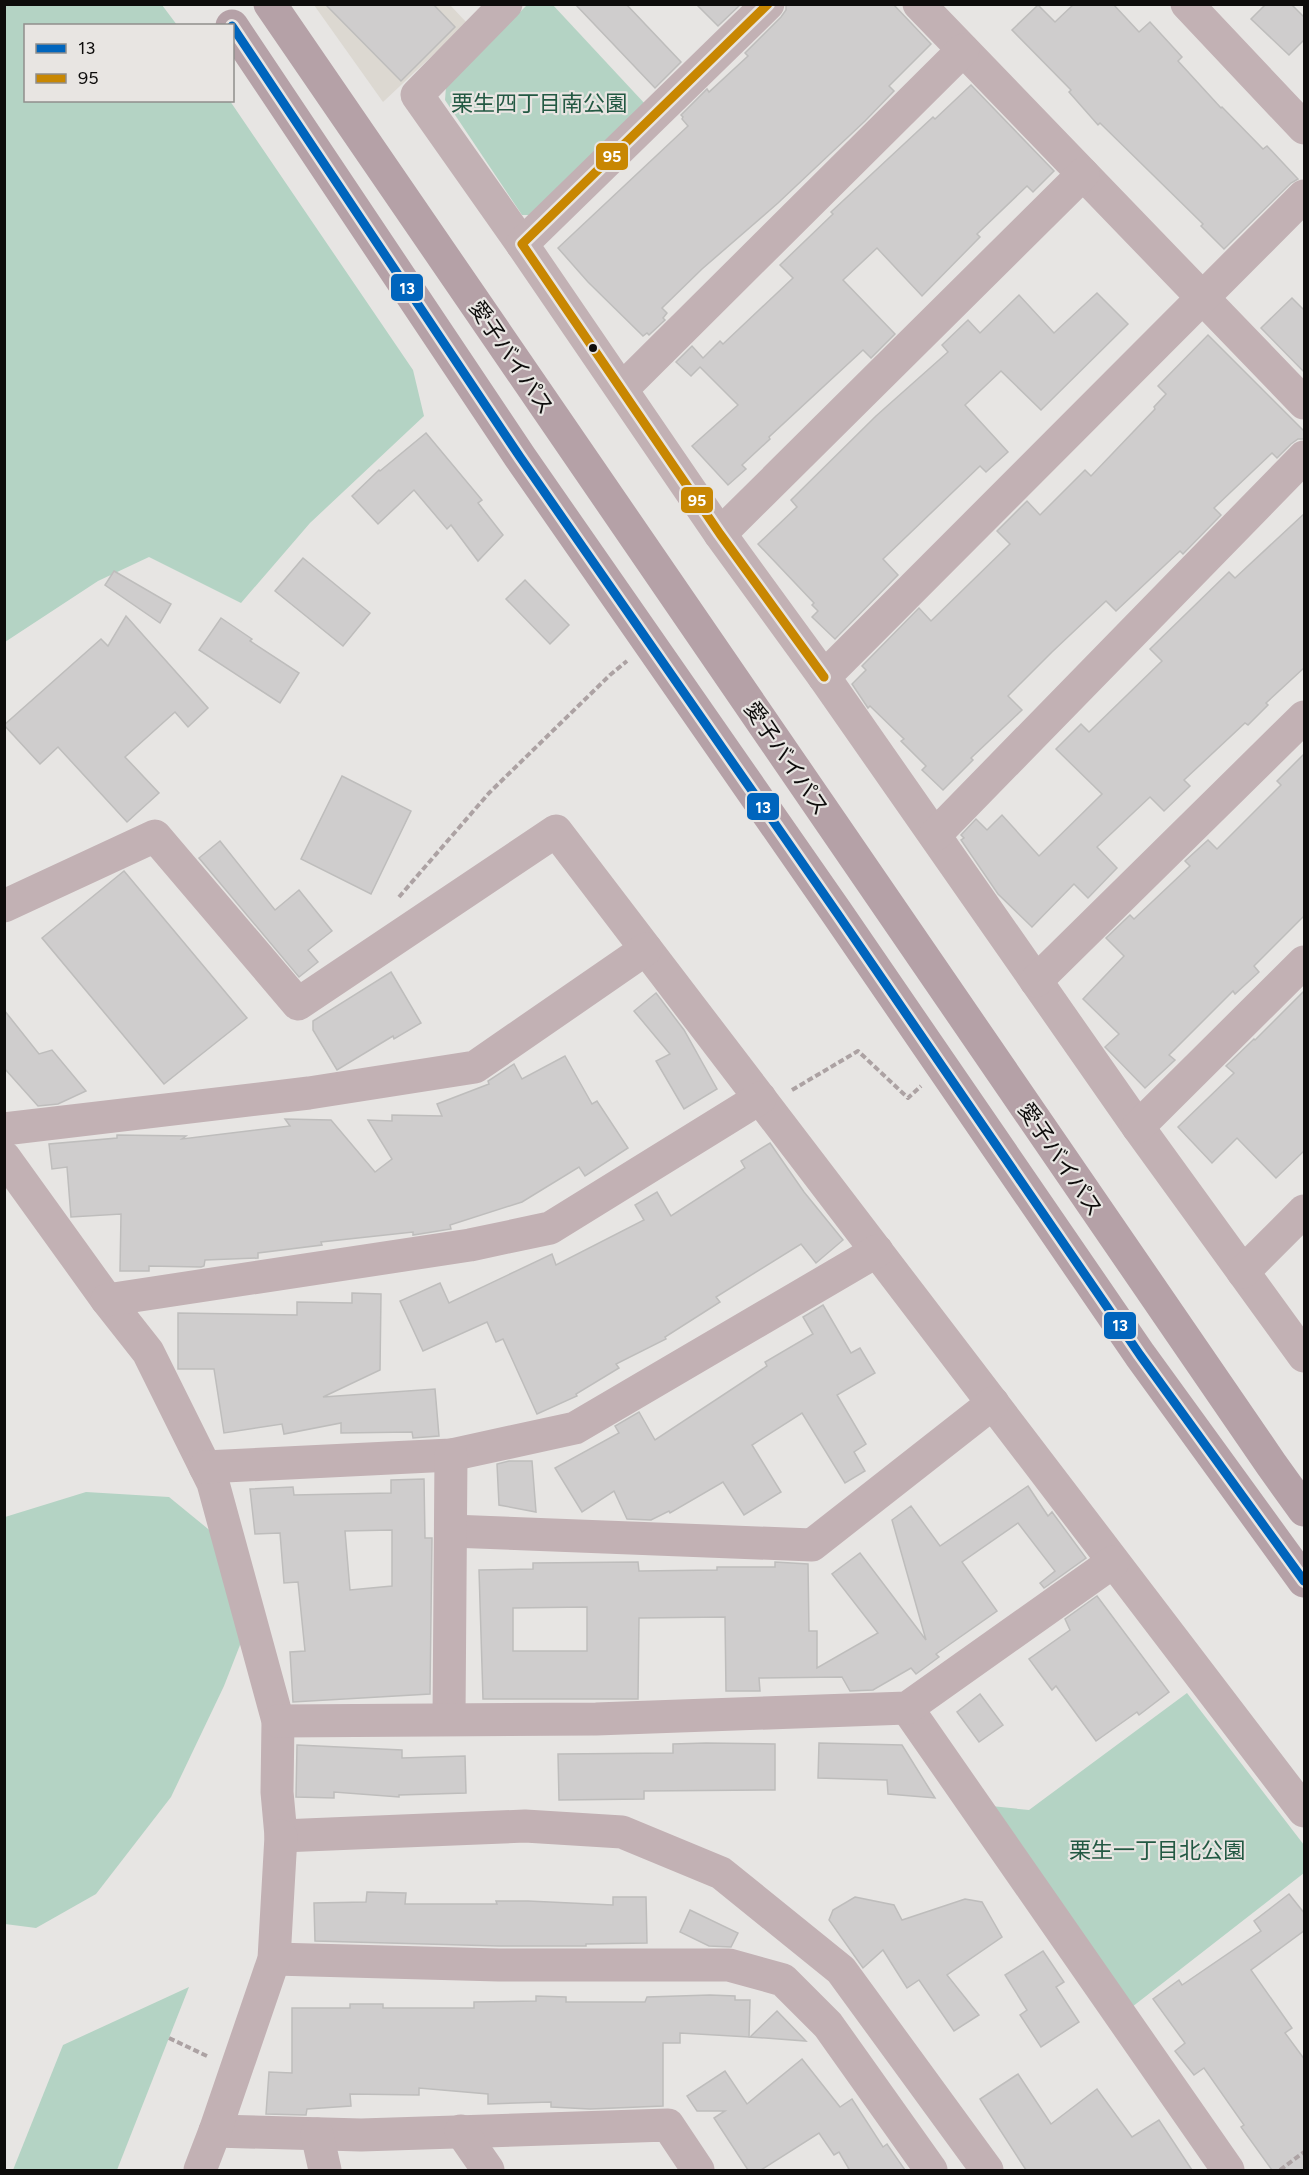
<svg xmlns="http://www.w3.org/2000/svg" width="1309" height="2175" font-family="Figtree,'Noto Sans JP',sans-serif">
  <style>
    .built { fill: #dcd8d1 }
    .green { fill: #b4d3c4 }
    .building { fill: #cfcdcd; stroke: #bebdbc; stroke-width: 1.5; fill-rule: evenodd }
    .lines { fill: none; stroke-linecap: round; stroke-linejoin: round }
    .path { stroke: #aca2a3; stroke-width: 4; stroke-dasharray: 6 3; stroke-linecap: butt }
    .minor { stroke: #c2b1b4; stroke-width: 33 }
    .highway { stroke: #b5a1a7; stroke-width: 33 }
    .bus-1-casing { stroke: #e8e5e2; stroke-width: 14 }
    .bus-2-casing { stroke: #e8e5e2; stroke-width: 14 }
    .bus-1 { stroke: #0065bd; stroke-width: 9 }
    .bus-2 { stroke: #c88702; stroke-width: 9 }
    .bus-dot { fill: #0d0c0b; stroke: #e8e5e2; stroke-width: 2 }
    .labels { text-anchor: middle; stroke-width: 4.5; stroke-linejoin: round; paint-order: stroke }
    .park-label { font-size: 22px; fill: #235943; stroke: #e8e5e2 }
    .street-label { font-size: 22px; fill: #0d0c0b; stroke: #e8e5e2 }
    .line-badge { stroke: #e8e5e2; stroke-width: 2 }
    .badge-label { font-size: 16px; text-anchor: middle; font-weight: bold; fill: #fff }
  </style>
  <rect width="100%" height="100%" fill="#e7e5e3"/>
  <path class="built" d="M314,5H450L467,23L383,102Z"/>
  <g class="green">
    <path d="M552,4L646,105L536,215H522L445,100L446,87L527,5Z"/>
    <path d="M5,5H162L177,25L26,26V100L230,101L413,370L424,416L310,523L241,603L149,557L98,581L5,642Z"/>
    <path d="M86,1492L169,1497L246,1560L256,1604L224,1686L171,1797L96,1894L36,1928L5,1924V1517Z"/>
    <path d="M1187,1693L1304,1845V1873L1132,2007L991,1806L1029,1810Z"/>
    <path d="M189,1987L117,2170H13L63,2045Z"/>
  </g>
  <g class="building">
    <path d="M325,4H433L455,27L401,81Z"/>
    <path d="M575,4H626L681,62L655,88Z"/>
    <path d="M696,4H741L718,26Z"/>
    <path d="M786,4H893L931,44L889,86L894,91L865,121L778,203L702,269L662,308L667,313L663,318L665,320L649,335L647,333L643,336L588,282L558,248L688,126L682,119L683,117L681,115L707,89L709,92L748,56L745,53L781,17L786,10Z"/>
    <path d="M1074,4H1113L1139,32L1150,22L1182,57L1178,61L1221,108L1222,107L1263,149L1267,146L1298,179L1291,183L1224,249L1201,226L1203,224L1100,123L1098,125L1069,92L1071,90L1012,30L1038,5L1055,22Z"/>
    <path d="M1266,4H1291L1305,18V39L1289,55L1251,19Z"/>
    <path d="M971,85L1054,171L1033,192L1027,186L977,234L980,237L922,296L877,248L843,280L895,334L871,358L863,350L769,437L770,439L742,465L746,469L728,485L692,446L738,405L700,367L691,376L676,362L692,346L703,358L720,341L723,344L793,278L780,265L833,214L831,212L933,117L935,119Z"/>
    <path d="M1097,293L1128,324L1041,410L1001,371L965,405L1008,452L986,472L980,466L883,559L898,575L835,639L812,617L818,611L812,605L814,603L758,544L797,507L791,500L876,416L948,352L942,345L968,320L980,333L1019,295L1054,333Z"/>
    <path d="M1292,298L1305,311V373L1261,328Z"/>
    <path d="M1208,335L1305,432V439H1298L1291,444L1277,458L1272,453L1214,508L1221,515L1183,554L1180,551L1116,611L1106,601L1052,652L1008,696L1022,710L971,758L973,760L943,790L922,770L926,766L901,741L904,739L870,706L868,708L852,684L866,670L862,666L919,608L931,621L1010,544L997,531L1027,501L1040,515L1085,470L1091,476L1155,409L1154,407L1166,394L1158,386Z"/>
    <path d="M426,433L482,500L478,503L503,535L478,561L451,525L447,529L414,490L378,524L352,496L379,470L380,471Z"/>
    <path d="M1305,513V667L1266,703L1268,705L1248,725L1245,723L1184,780L1190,786L1164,811L1150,797L1097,847L1117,868L1088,898L1074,884L1032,927L998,894L961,840L964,838L961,835L976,819L987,830L1002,815L1039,856L1102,794L1056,749L1081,724L1089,732L1162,661L1150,649L1229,572L1235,578Z"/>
    <path d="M303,558L370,613L343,646L275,591Z"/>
    <path d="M114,571L171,604L160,623L105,585Z"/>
    <path d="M525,580L569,625L550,644L506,599Z"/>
    <path d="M126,616L208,708L188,727L175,712L125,757L159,793L127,822L58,747L40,764L4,725L101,639L108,646Z"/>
    <path d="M221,618L252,639L250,641L299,673L280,703L199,650Z"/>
    <path d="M1305,753V915L1254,966L1259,972L1235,994L1233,991L1169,1055L1175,1060L1145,1088L1105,1047L1119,1034L1083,999L1124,956L1106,938L1130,915L1134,919L1190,866L1185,861L1208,840L1217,849L1281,785L1277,781Z"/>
    <path d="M342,776L411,811L371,894L301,859Z"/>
    <path d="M220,841L275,910L299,890L332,931L308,950L318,962L299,977L199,858Z"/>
    <path d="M124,871L247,1018L164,1084L42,938Z"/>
    <path d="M391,972L421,1023L394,1039L393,1036L337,1070L313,1030V1021Z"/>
    <path d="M1305,990V1150L1276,1178L1237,1138L1212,1163L1178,1127L1234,1073L1226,1066L1254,1039L1255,1040Z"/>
    <path d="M656,993L684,1030L717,1089L684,1109L656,1061L670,1054L634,1011Z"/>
    <path d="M4,1010L39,1054L52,1050L86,1091L58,1104L38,1106L4,1068Z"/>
    <path d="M565,1056L592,1104L597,1101L628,1148L585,1176L579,1167L522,1202L450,1225L451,1229L413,1235V1232L321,1242L322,1245L258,1253V1258L205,1260L204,1266L201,1267L149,1266V1271H120L121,1214L71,1217L67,1167L52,1169L49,1144L117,1138V1135L186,1136L182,1139L290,1126L285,1119L331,1120L375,1172L392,1159L368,1120L392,1121V1115L442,1116L437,1104L489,1084L488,1081L514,1064L522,1079Z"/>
    <path d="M770,1143L804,1192L843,1240L816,1263L801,1244L716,1297L720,1302L665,1337L666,1339L616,1364L619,1368L576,1394L577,1396L537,1414L503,1339L496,1342L487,1322L423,1351L400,1301L440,1283L449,1303L552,1254L556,1265L644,1220L635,1205L657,1192L671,1216L745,1168L741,1161Z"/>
    <path d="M352,1293L381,1294L380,1370L323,1397L435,1389L439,1436L413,1438L412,1432L341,1433V1423L284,1434L282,1424L224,1433L214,1369H178V1313L297,1315V1302L352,1303Z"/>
    <path d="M823,1305L851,1353L860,1348L875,1373L837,1395L866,1444L854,1452L865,1471L845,1483L802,1413L752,1445L781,1492L744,1515L723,1482L670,1513L669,1511L651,1520L627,1519L614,1491L582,1512L555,1468L619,1433L615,1426L639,1412L655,1440L767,1366L765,1362L813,1334L803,1317Z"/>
    <path d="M509,1461H532L536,1512L499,1505L497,1464Z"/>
    <path d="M424,1479L425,1538H432L430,1694L293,1702L290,1652L305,1651L298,1582L284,1583L280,1533L255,1534L250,1489L293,1487L294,1495L391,1493V1480ZM392,1530V1586L350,1590L345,1531Z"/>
    <path d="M1028,1486L1048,1516L1052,1512L1086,1558L1044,1588L1040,1583L1055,1571L1018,1523L962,1562L997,1611L936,1654L939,1657L916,1674L911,1668L873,1690L850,1691L842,1677L759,1678L760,1691H726L725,1617L639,1618L638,1699H483L479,1570L533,1569V1563L638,1562L639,1571L717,1570V1567H775V1562L808,1564L809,1631H817V1668L878,1633L832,1574L860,1553L926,1640L892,1520L911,1506L940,1546ZM587,1607V1651H513V1608Z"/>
    <path d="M1097,1596L1169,1692L1139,1715L1137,1712L1096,1741L1056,1686L1052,1690L1029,1659L1070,1630L1065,1619Z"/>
    <path d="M980,1694L1003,1725L979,1742L957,1712Z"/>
    <path d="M706,1743L775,1744V1790L644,1791V1799L559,1800L558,1754L673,1753V1744Z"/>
    <path d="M819,1743L902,1745L935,1798L888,1794L887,1780L818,1778Z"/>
    <path d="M297,1745L402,1750V1758L465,1756L466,1793L399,1795V1797L334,1792V1798L296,1797Z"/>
    <path d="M367,1892L406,1893L405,1904H497L496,1901H528L613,1905V1897H646L647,1943L586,1944V1946H499L315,1941L314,1903L366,1902Z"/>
    <path d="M1289,1894L1305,1914V1930L1251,1970L1292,2028L1285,2033L1305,2060V2170H1272L1241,2127L1244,2125L1204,2068L1194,2075L1175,2051L1185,2043L1153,1999L1179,1980L1182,1985L1261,1931L1254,1921Z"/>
    <path d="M855,1897L894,1905L902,1920L965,1899L982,1902L1002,1937L947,1975L979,2015L954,2031L919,1980L907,1988L883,1950L863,1968L829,1920L833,1910Z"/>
    <path d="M690,1910L738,1933L731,1947L709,1946L680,1932Z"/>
    <path d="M1043,1951L1064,1982L1056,1987L1079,2022L1041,2047L1020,2015L1027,2010L1005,1975Z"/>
    <path d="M710,1995L735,1996V2000H750L749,2037L680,2033V2043H663V2106L590,2109L551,2107V2102L488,2104V2094L419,2088V2095L350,2094L351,2106L307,2109L306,2115L266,2114L269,2072L292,2073V2008H350V2004H383V2008H474V2002L536,2001V1996L566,1997V2002H645L647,1997Z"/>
    <path d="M777,2011L806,2041L750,2037Z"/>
    <path d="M802,2059L840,2107L852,2099L883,2147L887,2144L905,2170H846L849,2169L839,2152L834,2155L819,2133L761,2170H748L714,2118L725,2111H697L687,2096L725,2071L747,2104Z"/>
    <path d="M1018,2074L1051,2124L1097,2089L1132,2137L1159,2120L1192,2170H1026L980,2099Z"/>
  </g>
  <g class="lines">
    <g class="path">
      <path d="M399,897L489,793L610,675L627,661"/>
      <path d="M792,1090L858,1051L908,1098L921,1086"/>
      <path d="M169,2038L209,2057"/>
      <path d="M1280,2170L1304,2152"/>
    </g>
    <g class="minor">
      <path d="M506,4L417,95L522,244"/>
      <path d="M768,4L522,244L720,534L824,677"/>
      <path d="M919,4L1304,403"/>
      <path d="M1187,4L1304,128"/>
      <path d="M1304,196L824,677L1138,1127L1304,1356"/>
      <path d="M622,389L963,50"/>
      <path d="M720,534L1083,174"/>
      <path d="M935,835L1304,457"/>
      <path d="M4,906L155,836L298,1004L556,831L1304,1811"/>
      <path d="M1036,981L1304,717"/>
      <path d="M1138,1127L1304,962"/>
      <path d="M4,1129L309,1093L475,1067L646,949"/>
      <path d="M4,1157L107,1300L148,1352L213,1483L278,1721L277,1792L281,1836L525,1826L622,1832L721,1873L841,1970L987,2170"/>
      <path d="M1243,1272L1304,1211"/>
      <path d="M107,1300L470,1245L550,1228L760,1098"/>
      <path d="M205,1467L451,1455L575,1428L877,1251"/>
      <path d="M451,1531L812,1545L993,1403"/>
      <path d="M907,1708L1228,2170"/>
      <path d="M449,1718L451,1455"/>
      <path d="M278,1721L596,1719L907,1708L1113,1562"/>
      <path d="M274,1959L499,1965H729L783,1980L828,2025L931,2170"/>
      <path d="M215,2131L361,2135L668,2125L698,2170"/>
      <path d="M461,2131L488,2170"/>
      <path d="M317,2134L325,2170"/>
      <path d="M200,2170L215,2131L274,1959L281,1836"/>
    </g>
    <g class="highway">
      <path d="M270,4L1271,1464L1304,1510"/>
      <path d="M232,26L520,457L837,913L1140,1355L1304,1581"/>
    </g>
    <g class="bus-1-casing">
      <path id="bus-1" d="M232,26L520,457L837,913L1140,1355L1304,1581"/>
    </g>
    <g class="bus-2-casing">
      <path id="bus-2" d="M768,4L522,244L720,534L824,677"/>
    </g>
    <use href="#bus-1" class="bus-1"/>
    <use href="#bus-2" class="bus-2"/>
  </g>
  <circle class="bus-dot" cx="593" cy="348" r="5"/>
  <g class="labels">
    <g class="park-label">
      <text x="539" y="111">栗生四丁目南公園</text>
      <text x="1157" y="1858">栗生一丁目北公園</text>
    </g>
    <g class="street-label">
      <text transform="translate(512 357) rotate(56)" y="8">愛子バイパス</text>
      <text transform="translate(787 758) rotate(56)" y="8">愛子バイパス</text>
      <text transform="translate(1061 1159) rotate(56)" y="8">愛子バイパス</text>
    </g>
  </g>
  <g class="line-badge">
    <rect x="595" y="142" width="34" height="29" rx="6" fill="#c88702"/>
    <rect x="390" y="273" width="34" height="29" rx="6" fill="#0065bd"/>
    <rect x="680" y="486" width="34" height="28" rx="6" fill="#c88702"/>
    <rect x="746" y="792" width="34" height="29" rx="6" fill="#0065bd"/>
    <rect x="1103" y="1311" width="34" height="29" rx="6" fill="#0065bd"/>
  </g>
  <g class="badge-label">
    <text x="612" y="162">95</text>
    <text x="407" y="294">13</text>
    <text x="697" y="506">95</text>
    <text x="763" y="813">13</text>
    <text x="1120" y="1331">13</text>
  </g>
  <rect width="1309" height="2175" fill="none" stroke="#0d0c0b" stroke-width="12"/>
  <rect x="24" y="24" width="210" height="78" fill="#e8e5e2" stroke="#908e8c" stroke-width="1.5"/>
  <rect x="36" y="44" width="30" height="9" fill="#0065bd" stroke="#908e8c" stroke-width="1.5"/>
  <text x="78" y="54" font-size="18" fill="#0d0c0b">13</text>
  <rect x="36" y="74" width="30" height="9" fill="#c88702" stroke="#908e8c" stroke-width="1.5"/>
  <text x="78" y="84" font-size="18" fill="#0d0c0b">95</text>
</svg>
